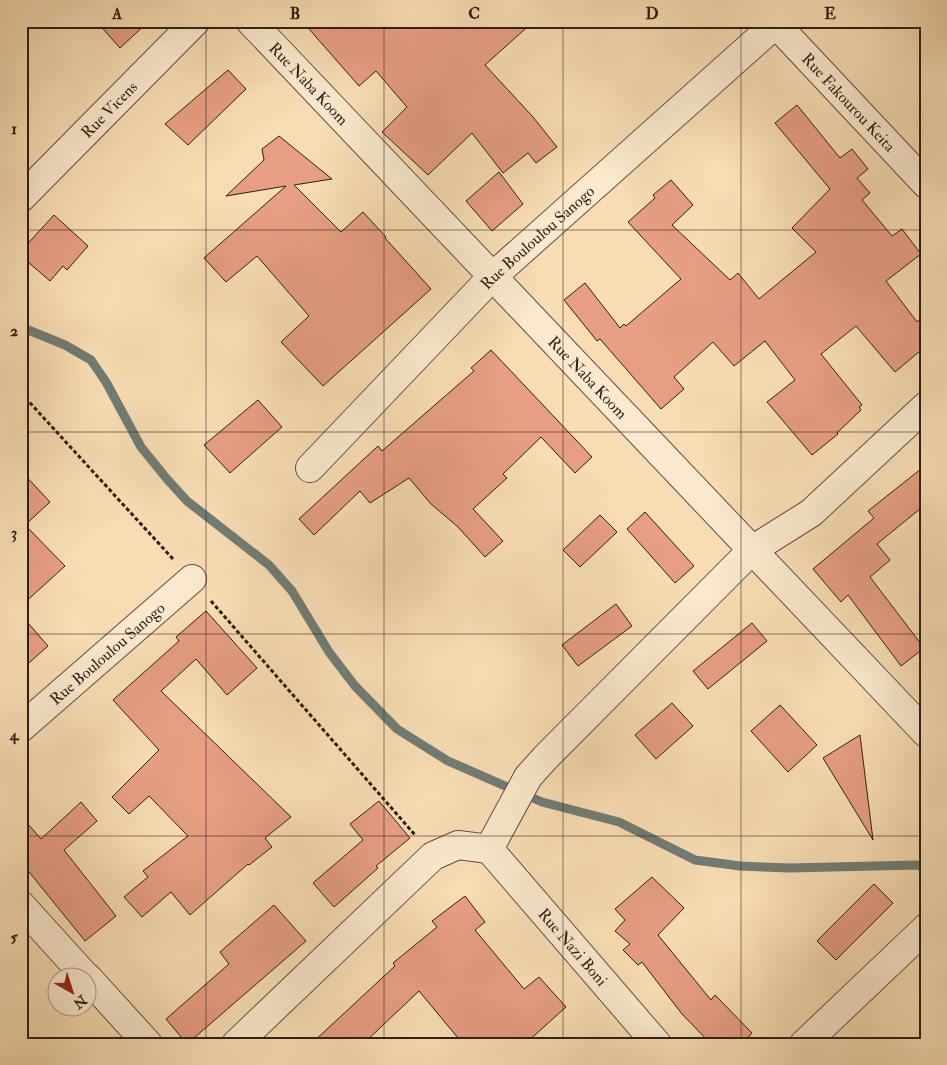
<svg xmlns="http://www.w3.org/2000/svg" width="947" height="1065" font-family="'IM FELL Double Pica',serif">
  <style>
    .lines { fill: none; stroke-linecap: round; stroke-linejoin: round }
    .stream { stroke: #717c74; stroke-width: 9 }
    .building { fill: #e79e84; stroke: #2e1e18 }
    .minor-casing { stroke: #604e3f; stroke-width: 30 }
    .tertiary-casing { stroke: #604e3f; stroke-width: 30 }
    .path { stroke: #2e1e18; stroke-width: 3; stroke-dasharray: 4 2.5; stroke-linecap: butt }
    .minor { stroke: #fae9ce; stroke-width: 28 }
    .tertiary { stroke: #fae9ce; stroke-width: 28 }
    .grid { fill: none; stroke: #2e1e18; stroke-width: 1; stroke-opacity: 0.55 }
    .labels { text-anchor: middle; stroke-width: 5; stroke-linejoin: round; paint-order: stroke }
    .street-label { font-size: 16px; fill: #2e1e18; stroke: #fae9ce }
    .neatline { fill: none; stroke: #2e1e18; stroke-width: 2 }
    .grid-label { font-size: 16px; text-anchor: middle; font-weight: bold; fill: #2e1e18 }
  </style>
  <rect width="100%" height="100%" fill="#f8ddb4"/>
  <filter id="stains"><feTurbulence type="fractalNoise" baseFrequency=".004" numOctaves="4"/><feColorMatrix values="0 0 0 0 .2 0 0 0 0 .09 0 0 0 0 .02 0 0 0 .5 -.17"/></filter>
  <radialGradient id="worn" r=".72"><stop offset=".6" stop-color="#630" stop-opacity="0"/><stop offset="1" stop-color="#630" stop-opacity=".3"/></radialGradient>
  <g class="lines">
    <path class="stream" d="M21,327L65,345L91,360L106,382L141,447L167,479L187,501L269,565L292,591L329,652L355,686L397,729L448,761L542,802L619,822L695,860L740,866L790,868L917,865L926,868"/>
  </g>
  <g class="building">
    <path d="M96,21H149L120,48Z"/>
    <path d="M302,21H534L485,65L533,117L557,147L536,163L528,153L503,173L472,133L428,175L382,132L407,107L376,71L359,86Z"/>
    <path d="M228,70L246,89L188,145L165,124Z"/>
    <path d="M797,105L840,158L852,149L868,169L857,178L870,193L862,200L892,236L902,229L921,254L886,281L917,322L926,314V346L895,372L856,326L821,354L862,405L859,407L861,410L837,433L838,434L812,455L767,402L795,380L765,341L734,366L713,342L674,377L684,389L661,409L600,339L597,341L564,300L585,283L620,328L624,324L626,326L681,279L628,222L655,198L653,195L671,180L693,205L672,225L730,280L738,273L759,299L816,252L792,228L830,189L775,123Z"/>
    <path d="M279,136L332,179L294,185L341,232L363,212L386,237L385,238L431,289L323,386L281,342L309,316L257,256L226,282L204,258L286,186L226,196L264,160L262,149Z"/>
    <path d="M499,172L523,204L492,231L466,201Z"/>
    <path d="M54,215L88,246L67,270L63,266L50,281L21,256V251Z"/>
    <path d="M491,350L592,457L575,473L541,437L503,474L507,478L473,509L503,541L485,557L458,527L431,504L409,478L370,503L360,491L314,535L299,519L378,446L382,451L474,371L471,368Z"/>
    <path d="M258,400L282,427L230,473L204,445Z"/>
    <path d="M926,465V504L877,544L890,560L870,577L924,648L901,666L848,595L841,602L813,569L874,518L868,511Z"/>
    <path d="M21,471L50,502L25,525L65,566L21,606Z"/>
    <path d="M645,512L694,566L675,583L627,529Z"/>
    <path d="M600,515L617,532L580,567L563,550Z"/>
    <path d="M616,604L632,626L578,666L562,645Z"/>
    <path d="M206,611L257,668L227,695L196,659L161,691L291,817L265,838L272,847L249,865L248,864L190,915L171,892L142,917L124,897L148,877L143,871L188,836L149,796L129,814L112,797L159,750L113,700L179,641L176,637Z"/>
    <path d="M21,615L48,646L21,670Z"/>
    <path d="M752,623L767,641L708,689L693,671Z"/>
    <path d="M672,703L693,726L656,759L635,735Z"/>
    <path d="M780,705L817,745L788,772L751,731Z"/>
    <path d="M860,735L873,840L823,758Z"/>
    <path d="M379,801L410,838L376,866L378,868L334,907L313,883L363,840L350,824Z"/>
    <path d="M81,802L97,821L64,850L116,916L85,941L21,862V816L41,839Z"/>
    <path d="M652,877L684,908L658,935L711,1000L715,995L752,1033L742,1044H711L682,1014L642,962L638,965L623,950L630,944L615,931L625,920L615,909Z"/>
    <path d="M874,884L893,903L836,960L817,941Z"/>
    <path d="M465,896L485,922L475,930L524,989L539,977L566,1007L525,1044H463L419,991L363,1044H311L395,966L393,963L437,927L432,921Z"/>
    <path d="M274,905L306,941L187,1044L166,1019L229,964L220,952Z"/>
  </g>
  <g class="lines">
    <g class="minor-casing">
      <g id="minor">
        <path id="s1" d="M250,21L926,733"/>
        <path id="s2" d="M773,21L926,184"/>
        <path id="s3" d="M310,468L492,277L779,21"/>
        <path id="s4" d="M21,728L192,579"/>
        <path d="M489,849L528,777L545,758L752,550L811,513L926,406"/>
        <path id="s5" d="M489,849L657,1044"/>
        <path d="M21,905L87,978"/>
        <path d="M88,978L148,1044"/>
        <path d="M236,1044L433,856L458,845L489,849"/>
        <path d="M804,1044L926,928"/>
      </g>
    </g>
    <g class="tertiary-casing">
      <g id="tertiary">
        <path id="s6" d="M21,198L196,21"/>
      </g>
    </g>
    <g class="path">
      <path d="M21,393L173,559"/>
      <path d="M211,601L415,835"/>
    </g>
    <use href="#minor" class="minor"/>
    <use href="#tertiary" class="tertiary"/>
  </g>
  <path class="grid" d="M206,21V1044M384,21V1044M563,21V1044M741,21V1044M21,230H926M21,432H926M21,634H926M21,836H926"/>
  <g class="labels">
    <g class="street-label">
      <text dy="6" stroke="none"><textPath href="#s1" startOffset="86">Rue Naba Koom</textPath></text>
      <text dy="6" stroke="none"><textPath href="#s2" startOffset="111">Rue Fakourou Keita</textPath></text>
      <text dy="6" stroke="none"><textPath href="#s6" startOffset="125">Rue Vicens</textPath></text>
      <text dy="6" stroke="none"><textPath href="#s3" startOffset="324">Rue Bouloulou Sanogo</textPath></text>
      <text dy="6" stroke="none"><textPath href="#s1" startOffset="491">Rue Naba Koom</textPath></text>
      <text dy="6" stroke="none"><textPath href="#s4" startOffset="114">Rue Bouloulou Sanogo</textPath></text>
      <text dy="6" stroke="none"><textPath href="#s5" startOffset="129">Rue Nazi Boni</textPath></text>
    </g>
  </g>
  <rect width="947" height="1065" fill="none" stroke="#f8ddb4" stroke-width="55"/>
  <g transform="translate(72 992) rotate(141)"><circle r="24" fill="#fae9ce" stroke="#a89885"/>
  <path d="M0-4L9 19L0 12L-9 19Z" fill="#8f2418"/>
  <text y="-8" font-size="14" font-weight="bold" text-anchor="middle" fill="#2e1e18">N</text>
  </g>
  <rect x="28" y="28" width="892" height="1010" class="neatline"/>
  <g class="grid-label">
    <text x="117" y="19">A</text>
    <text x="295" y="19">B</text>
    <text x="474" y="19">C</text>
    <text x="652" y="19">D</text>
    <text x="830" y="19">E</text>
    <text x="14" y="134">1</text>
    <text x="14" y="336">2</text>
    <text x="14" y="538">3</text>
    <text x="14" y="740">4</text>
    <text x="14" y="942">5</text>
  </g>
  <rect width="100%" height="100%" filter="url(#stains)"/>
  <rect width="100%" height="100%" fill="url(#worn)"/>
</svg>
